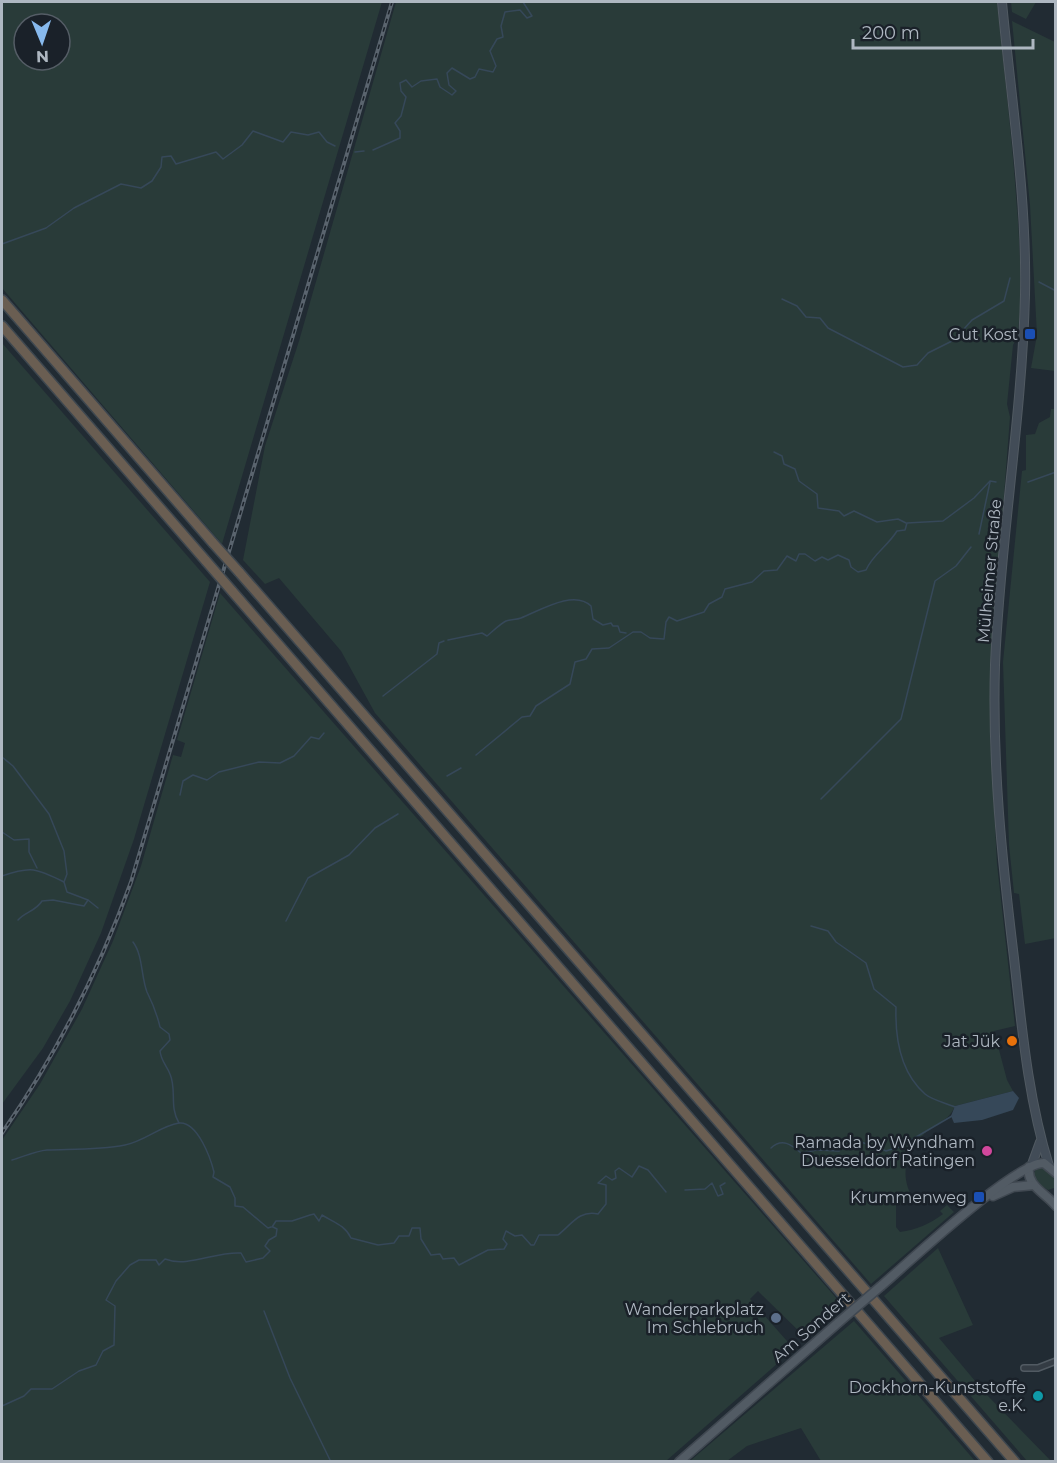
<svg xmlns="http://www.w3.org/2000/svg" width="1057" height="1463" font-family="Montserrat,sans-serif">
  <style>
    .green { fill: #293b39; fill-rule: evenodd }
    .water { fill: #364859 }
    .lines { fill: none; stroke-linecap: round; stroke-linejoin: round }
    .stream { stroke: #364859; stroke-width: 1.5 }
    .street-casing { stroke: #515a62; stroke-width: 8 }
    .secondary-casing { stroke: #515a62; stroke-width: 10 }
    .primary-casing { stroke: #404851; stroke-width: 11 }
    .highway-casing { stroke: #3e474f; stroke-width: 12 }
    .street { stroke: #343c44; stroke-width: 5 }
    .secondary { stroke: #424c57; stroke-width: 8 }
    .primary { stroke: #525b64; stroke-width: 8 }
    .highway { stroke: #6a5e52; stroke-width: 9 }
    .rail-casing { stroke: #5a646e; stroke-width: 4 }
    .rail { stroke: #1a2129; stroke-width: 1.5; stroke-dasharray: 4.5; stroke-linecap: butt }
    .primary-bridge-casing { stroke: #404851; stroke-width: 11; stroke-linecap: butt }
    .highway-bridge-casing { stroke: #3e474f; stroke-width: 12; stroke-linecap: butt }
    .primary-bridge { stroke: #525b64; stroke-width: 8 }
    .highway-bridge { stroke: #6a5e52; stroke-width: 9 }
    .transit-dot { fill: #1a4fb4; stroke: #1a2129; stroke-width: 2 }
    .food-dot { fill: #e8710a; stroke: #1a2129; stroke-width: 2 }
    .hotel-dot { fill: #d1479c; stroke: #1a2129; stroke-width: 2 }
    .service-dot { fill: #5c6f8a; stroke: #1a2129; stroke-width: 2 }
    .culture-dot { fill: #0f9aa8; stroke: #1a2129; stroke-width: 2 }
    .labels { text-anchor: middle; stroke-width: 5; stroke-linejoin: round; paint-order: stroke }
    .poi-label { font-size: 16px; fill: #aeb7c1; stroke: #1a2129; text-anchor: end }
    .street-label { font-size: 16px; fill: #aeb7c1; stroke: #1a2129 }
  </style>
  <rect width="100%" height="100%" fill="#212b33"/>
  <g class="green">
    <path d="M2,2H382L222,544L2,288ZM24,24H60V60H24Z"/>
    <path d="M396,2H997C1002,55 1035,313 1013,345L1007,404L1010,417L991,664L990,730L997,864L1015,1026L994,1031L1007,1080L1013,1091L955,1106C949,1121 936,1123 924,1134C904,1153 899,1179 915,1201L896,1205V1227L900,1232C916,1230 930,1224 943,1214L940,1211L947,1205L954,1212L871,1284L375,713L341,651L279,578L265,584L243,560L265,446L299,341Z"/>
    <path d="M1011,2H1036L1026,19L1012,12Z"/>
    <path d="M1012,21L1055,42V371L1031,368L1037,335L1030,205Z"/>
    <path d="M2,343L210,582L134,839L101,933L70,1001L43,1048L2,1104Z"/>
    <path d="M1051,409H1056V938L1025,944L1019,894L1014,893L1009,845L1003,662L1022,471L1026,470V435L1035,434L1039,423L1050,417Z"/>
    <path d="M220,593L844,1307L806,1338L758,1291L750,1299L794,1349L666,1461H2V1140L40,1084L82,1009L113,941L141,866L173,755L181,757L185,743L177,740Z"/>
    <path d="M1037,1167H1045L1055,1180L1054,1188L1048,1190L1039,1184L1033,1175Z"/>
    <path d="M938,1248L973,1325L939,1338L986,1394L1051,1461H1027L884,1296Z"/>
    <path d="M854,1321L975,1461H821L801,1428L747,1446L727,1461H690Z"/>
  </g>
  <path class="water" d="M1013,1091L1019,1098L1013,1110L982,1120L954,1123L951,1116L955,1106Z"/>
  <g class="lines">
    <g class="stream">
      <path d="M373,150L400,138V131L395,123L401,116L406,97L401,91L400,83L406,80L412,87L421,81L437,79L440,87L452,95L456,91L449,85L447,73L452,68L470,79L475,77L479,69L493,72L496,66L490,51L497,39L503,37L501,26L505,12L520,10L527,18L532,16L523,2"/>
      <path d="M355,152L364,151"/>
      <path d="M2,244L46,228L74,208L121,184L141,188L152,181L161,167L162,157L171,156L176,164L216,152L223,159L242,145L253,131L283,142L291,132L308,135L319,132L327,142L335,146"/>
      <path d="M1039,282L1056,291"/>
      <path d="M782,299L797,306L806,317L820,318L828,328L903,367L917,365L928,353L954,340L972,320L1004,301L1010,278"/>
      <path d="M774,452L782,456L784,464L795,469L799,481L817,494L818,508L839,511L844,516L854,511L877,522L898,519L906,523"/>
      <path d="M1028,482L1056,472"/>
      <path d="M979,534L990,482"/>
      <path d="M448,640L482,633L487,636C493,631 500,624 506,621C511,619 516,620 521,618C539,611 574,589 591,606L593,619L603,625L611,623L613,626H618L620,632L626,633"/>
      <path d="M383,696L437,654L439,643L444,641"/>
      <path d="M476,755L522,717L530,716L536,706L570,684L575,662L586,659L592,649L609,648L633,632H641L650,638L664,639L666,622L669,617L677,621L704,612L709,604L722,597L725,589L752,582L764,571L777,570L787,556L796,561L799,554H805L815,561L822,557L828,560L838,555L849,560L851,567L858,572L866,570C873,554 887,547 897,531L905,530L907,523L943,521L974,498L990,481L996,482"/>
      <path d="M2,757L13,766L49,814L64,851L67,874L64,882"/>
      <path d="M447,776L461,768"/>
      <path d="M180,795L183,781L193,775L207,780L219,772L259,762L280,763L294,756L311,737L319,739L324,733"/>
      <path d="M821,799L901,719L935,581L956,566L971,547"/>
      <path d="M2,832L14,840L29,839V852L37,868"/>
      <path d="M2,876C31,866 36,868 64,882L67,892L88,900L98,908"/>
      <path d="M18,920C25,912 36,911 42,901L53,900L84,906L88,900"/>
      <path d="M286,921L308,878L349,855L375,828L398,814"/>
      <path d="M811,926L828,931L836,942L866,963L874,989L896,1007C895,1038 900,1072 925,1094C932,1100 946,1103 955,1107"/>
      <path d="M133,942C143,955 141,977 147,992C153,1004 157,1014 160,1027L169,1034L170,1040L160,1051C161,1061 167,1066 170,1074C177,1090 169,1107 179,1123"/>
      <path d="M771,1148C782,1138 791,1144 801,1153L817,1150L839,1151L848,1140L853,1138C864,1145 875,1145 886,1151L899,1147L952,1116"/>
      <path d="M12,1160C23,1157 35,1151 47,1150C73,1149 99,1150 125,1145C145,1141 160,1126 179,1123C198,1121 211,1160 214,1172L213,1177L230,1187L235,1198V1206L243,1207L268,1228L271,1227"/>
      <path d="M685,1190L705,1189L712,1183L718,1196L723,1194L720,1186L725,1183"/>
      <path d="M272,1227L276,1221H292L310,1215L314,1214L319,1221L322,1215C333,1222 345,1225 351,1238L378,1245L394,1243L399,1236H409L412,1228H420L421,1239L431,1255L440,1254L443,1259L454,1258L459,1265L488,1250L504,1249L507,1244L503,1239L506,1231L515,1236L522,1235L531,1245H534L539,1235H558C572,1224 579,1210 598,1214L606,1204V1185L598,1183L606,1176L612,1180L616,1178L615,1171L619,1168L632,1177L639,1166L648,1170L666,1192"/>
      <path d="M264,1311L290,1378L331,1462"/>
      <path d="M2,1406L24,1396L31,1389H52L79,1371L96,1365L103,1351L114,1345L115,1306L106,1300L116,1281L130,1265L139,1260H156L159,1265L165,1259C188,1268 216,1251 241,1253L246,1262L263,1258L270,1251L265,1246L269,1240L276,1236L277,1229L273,1227"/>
    </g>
    <g class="street-casing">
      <path id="street" d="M1024,1368H1038L1056,1361"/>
    </g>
    <g class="secondary-casing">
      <g id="secondary">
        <path d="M1002,2C1011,99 1027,197 1025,295C1022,419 1000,541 995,665C992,763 1002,860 1014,958C1022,1029 1028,1098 1049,1166"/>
        <path d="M1032,1164L1040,1142"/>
      </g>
    </g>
    <g class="primary-casing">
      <g id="primary">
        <path d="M1029,1167C1026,1186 1046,1193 1056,1206"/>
        <path d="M993,1196L1013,1187L1034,1185"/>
        <path d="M881,1286C908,1263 1016,1162 1044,1163L1056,1173"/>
        <path d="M679,1462L839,1322"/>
      </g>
    </g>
    <g class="highway-casing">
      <g id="highway">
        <path d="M2,300L213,543"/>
        <path d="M2,326L206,561"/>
        <path d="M239,572L1015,1462"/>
        <path d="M232,591L988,1462"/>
      </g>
    </g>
    <use href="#street" class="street"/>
    <use href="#secondary" class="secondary"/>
    <use href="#primary" class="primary"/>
    <use href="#highway" class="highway"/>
    <g class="rail-casing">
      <path id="rail" d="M2,1133C56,1055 99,971 131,882L392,2"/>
    </g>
    <use href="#rail" class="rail"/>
    <g class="primary-bridge-casing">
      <path id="primary-bridge" d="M839,1322L881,1286"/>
    </g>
    <g class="highway-bridge-casing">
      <g id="highway-bridge">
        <path d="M213,543L239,572"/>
        <path d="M206,561L232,591"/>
      </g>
    </g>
    <use href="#primary-bridge" class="primary-bridge"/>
    <use href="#highway-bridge" class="highway-bridge"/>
  </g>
  <g class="transit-dot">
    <rect x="1024" y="328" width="12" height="12" rx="3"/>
    <rect x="973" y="1191" width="12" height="12" rx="3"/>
  </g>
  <circle class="food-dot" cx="1012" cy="1041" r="6"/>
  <circle class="hotel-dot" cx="987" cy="1151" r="6"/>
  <circle class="service-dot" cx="776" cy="1318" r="6"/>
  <circle class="culture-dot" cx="1038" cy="1396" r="6"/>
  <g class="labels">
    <g class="poi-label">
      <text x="1018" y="340">Gut Kost</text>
      <text x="1000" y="1047">Jat Jük</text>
      <text x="975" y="1148">Ramada by Wyndham<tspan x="975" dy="18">Duesseldorf Ratingen</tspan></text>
      <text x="967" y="1203">Krummenweg</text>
      <text x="764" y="1315">Wanderparkplatz<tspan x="764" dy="18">Im Schlebruch</tspan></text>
      <text x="1026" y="1393">Dockhorn-Kunststoffe<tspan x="1026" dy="18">e.K.</tspan></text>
    </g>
    <g class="street-label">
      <text transform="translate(989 571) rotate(-85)" y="6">Mülheimer Straße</text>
      <text transform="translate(811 1327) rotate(-41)" y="6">Am Sondert</text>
    </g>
  </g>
  <rect width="1057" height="1463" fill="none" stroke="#aeb7c1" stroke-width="6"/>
  <g transform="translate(42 42) rotate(178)"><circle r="28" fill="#1a2129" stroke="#555d66" stroke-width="1.5"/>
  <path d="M0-4.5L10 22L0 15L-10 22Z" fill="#87b9ed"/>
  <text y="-9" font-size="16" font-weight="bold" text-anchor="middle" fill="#aeb7c1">N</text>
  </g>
  <path d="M853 39v9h180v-9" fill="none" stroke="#aeb7c1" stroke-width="3"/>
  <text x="862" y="39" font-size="18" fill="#aeb7c1" stroke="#1a2129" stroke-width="4.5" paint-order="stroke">200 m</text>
</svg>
